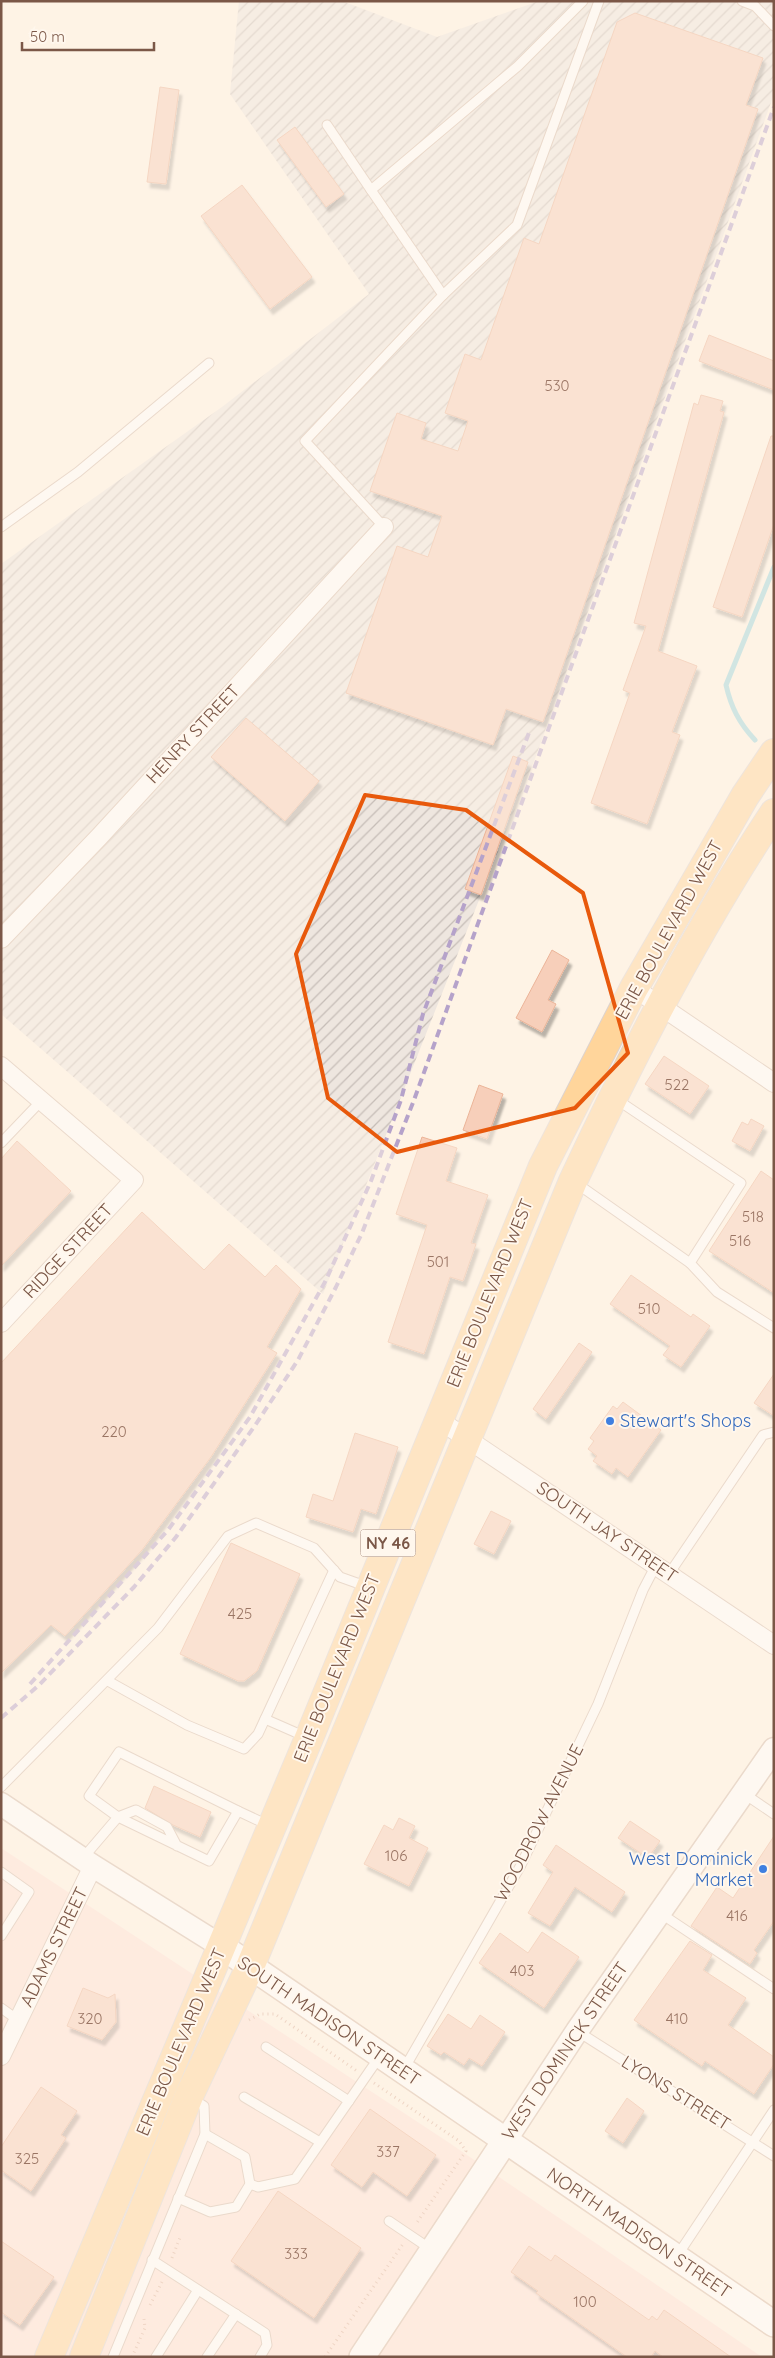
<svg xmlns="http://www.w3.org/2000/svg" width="775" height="2358" font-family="Quicksand,sans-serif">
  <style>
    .commercial { fill: #ffe2d8 }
    .industrial { fill: url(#industrial-furrows) }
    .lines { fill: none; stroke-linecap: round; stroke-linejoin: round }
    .stream { stroke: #9cd6dd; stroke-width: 5 }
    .building { fill: #f7cfba; stroke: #ebb498; filter: url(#shadow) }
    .service-casing { stroke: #d4bcac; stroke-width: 11 }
    .minor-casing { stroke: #d4bcac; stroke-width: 20 }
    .tertiary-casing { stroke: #d4bcac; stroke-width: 25 }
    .secondary-casing { stroke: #d8bca9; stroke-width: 28 }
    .primary-casing { stroke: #ddd3cf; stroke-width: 30 }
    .path { stroke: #dcb29c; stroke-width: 3; stroke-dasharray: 1 4; stroke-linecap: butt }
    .service { stroke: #fff; stroke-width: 9 }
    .minor { stroke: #fff; stroke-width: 18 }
    .tertiary { stroke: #fff; stroke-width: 22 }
    .secondary { stroke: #fff; stroke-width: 25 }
    .primary { stroke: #ffd59b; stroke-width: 28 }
    .rail { stroke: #b5a2ca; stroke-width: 4; stroke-dasharray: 8 5; stroke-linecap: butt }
    .marked { fill: none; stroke: #e8590c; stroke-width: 4; stroke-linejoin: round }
    .shop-dot { fill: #3f7fe0; stroke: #fff7ed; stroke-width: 2 }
    .labels { text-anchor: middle; stroke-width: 4; stroke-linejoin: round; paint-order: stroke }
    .number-label { font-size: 15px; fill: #9a7564 }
    .shield { fill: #fff7ed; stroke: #a38779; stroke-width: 1 }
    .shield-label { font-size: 16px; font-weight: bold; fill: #7b5747 }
    .street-label { font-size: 18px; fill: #7b5747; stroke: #fff7ed }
    .shop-label { font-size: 18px; fill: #366cbe; stroke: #fff7ed; text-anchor: start }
  </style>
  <defs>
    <pattern id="industrial-furrows" width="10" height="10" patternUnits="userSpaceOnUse" patternTransform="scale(1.25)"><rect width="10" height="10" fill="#eee6df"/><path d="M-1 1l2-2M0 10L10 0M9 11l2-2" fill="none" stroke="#c6bdb7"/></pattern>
    <filter id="shadow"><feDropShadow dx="3" dy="5.5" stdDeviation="1" flood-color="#0004"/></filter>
  </defs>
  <rect width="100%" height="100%" fill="#fef3e5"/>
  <path class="commercial" d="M1,1848L448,2142L762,2357H1Z"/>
  <path class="industrial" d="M239,1H342L437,37L539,1H774V94L536,756L323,1294L1,1014V564L222,407L369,294L230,94Z"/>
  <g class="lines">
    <path class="stream" d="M755,740C739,723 731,707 726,685L774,567"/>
  </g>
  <g class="building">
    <path d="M635,13L763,58L746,105L758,109L543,722L506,709L493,745L346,693L397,546L428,557L442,516L370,491L397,413L426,423L421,439L458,451L468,421L445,413L465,354L481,360L524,238L539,244L617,22Z"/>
    <path d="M160,87L179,90L166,184L147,182Z"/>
    <path d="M295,127L344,194L326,207L277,140Z"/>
    <path d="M242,185L312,277L270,309L201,216Z"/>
    <path d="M709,335L774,361V390L699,361Z"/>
    <path d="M701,395L723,401L720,411L724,412L658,651L697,666L672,732L680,735L647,824L591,803L630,693L623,690L646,626L634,623L694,403L698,405Z"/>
    <path d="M771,436H774V524L742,617L713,607Z"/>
    <path d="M246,718L319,781L285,821L211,757Z"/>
    <path d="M513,756L528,762L481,895L465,889Z"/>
    <path d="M552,950L569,960L548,1000L556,1004L542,1032L516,1018Z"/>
    <path d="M664,1056L709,1086L690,1114L645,1084Z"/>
    <path d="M479,1085L503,1094L487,1139L463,1130Z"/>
    <path d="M751,1119L764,1126L750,1151L732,1141L742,1122L748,1125Z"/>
    <path d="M422,1137L457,1148L446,1181L488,1195L471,1243L476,1244L463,1281L450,1277L424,1354L388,1342L427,1225L396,1214Z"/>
    <path d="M17,1141L71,1191L1,1266V1159Z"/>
    <path d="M761,1171L774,1180V1293L709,1251Z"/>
    <path d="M142,1212L204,1270L229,1244L265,1277L276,1265L301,1289L267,1347L277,1353L211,1457L142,1550L65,1636L51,1625L1,1673V1363Z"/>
    <path d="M631,1275L691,1317L693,1314L710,1326L681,1367L663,1355L670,1346L610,1304Z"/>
    <path d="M579,1343L592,1352L546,1419L533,1409Z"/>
    <path d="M774,1374V1416L754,1403Z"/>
    <path d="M623,1402L661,1430L628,1477L616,1468L612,1474L593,1461L597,1456L588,1449L594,1441L590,1438L613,1406L617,1409Z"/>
    <path d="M355,1433L398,1447L376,1514L361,1509L353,1532L306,1517L313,1494L333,1501Z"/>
    <path d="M491,1511L511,1521L494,1554L474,1544Z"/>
    <path d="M231,1543L300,1574L257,1671L244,1681H238L180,1654Z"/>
    <path d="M154,1786L211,1812L200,1837L173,1825L145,1808Z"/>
    <path d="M399,1818L415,1826L409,1838L428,1848L409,1886L364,1864L384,1825L393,1830Z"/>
    <path d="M630,1821L660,1841L648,1858L618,1838Z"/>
    <path d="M774,1836V1921L754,1950L757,1953L750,1964L691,1926L717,1887L733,1898Z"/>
    <path d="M556,1845L625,1892L612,1912L575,1887L550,1926L528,1913L553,1872L543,1865Z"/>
    <path d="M542,1932L579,1957L544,2008L479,1963L500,1933L528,1953Z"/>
    <path d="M690,1941L712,1955L703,1970L746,1998L728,2025L774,2057V2064L754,2094L705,2061L702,2066L634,2020Z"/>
    <path d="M83,1988L108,1998L115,1994L116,2022L102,2040L67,2026Z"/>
    <path d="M448,2014L471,2029L480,2015L505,2032L482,2066L469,2058L464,2065L444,2052L441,2055L427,2046Z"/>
    <path d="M41,2087L77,2111L61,2135L66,2138L31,2191L1,2170V2147Z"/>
    <path d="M627,2098L644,2111L623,2143L605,2131Z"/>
    <path d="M370,2109L436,2155L407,2196L373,2172L362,2187L331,2165Z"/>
    <path d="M278,2191L361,2248L314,2318L231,2261Z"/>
    <path d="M1,2241L54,2277L20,2325L1,2312Z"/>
    <path d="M529,2246L551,2261L555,2255L649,2320L652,2316L657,2320L664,2310L731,2357H663L655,2351L651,2357H627L536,2293L538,2291L511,2272Z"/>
  </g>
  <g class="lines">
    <g class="service-casing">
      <g id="service">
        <path d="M742,1L755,6L774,26"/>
        <path d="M327,125L371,190"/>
        <path d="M443,295L517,225L599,1"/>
        <path d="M1,527L78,472L209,363"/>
        <path d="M384,527L305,441L443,295L371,190L518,66L583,1"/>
        <path d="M616,1099L741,1183L690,1263L717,1292L774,1328"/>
        <path d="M1,1143L42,1100"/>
        <path d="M576,1183L690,1263"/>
        <path d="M669,1574L763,1435L774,1432"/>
        <path d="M108,1681L187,1725L244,1749L258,1734L334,1570"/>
        <path d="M265,1719L306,1737"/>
        <path d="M1,1787L158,1628L228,1536L256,1523L314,1548L340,1577L368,1587"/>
        <path d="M743,1793L774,1814"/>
        <path d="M238,1811L270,1826"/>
        <path d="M83,1858L118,1817L209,1861L238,1811L119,1752L89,1796L118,1817L136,1810L167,1827L177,1846"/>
        <path d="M1,1872L29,1892L1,1936"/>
        <path d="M660,1913L774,1989"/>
        <path d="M1,2008L18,2020"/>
        <path d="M577,2031L774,2156"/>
        <path d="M266,2047L349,2101"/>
        <path d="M404,2069L521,1865L598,1704L643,1590L656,1565"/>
        <path d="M244,2097L320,2142"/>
        <path d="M250,2184L258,2187L295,2179L380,2056"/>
        <path d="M178,2198L210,2212L236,2207L250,2184L245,2157L205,2134"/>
        <path d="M389,2221L432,2250"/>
        <path d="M677,2256L774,2110"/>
        <path d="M152,2260L265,2333L267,2345L260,2357"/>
        <path d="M113,2357L205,2134L204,2106L191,2098"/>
        <path d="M156,2357L198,2290"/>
        <path d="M207,2357L236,2314"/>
      </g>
    </g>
    <g class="minor-casing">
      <g id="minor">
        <path d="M1,939L99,837L384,527"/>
        <path d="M634,988L774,1083"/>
        <path d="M1,1066L134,1180L1,1323"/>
        <path d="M439,1420L774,1645"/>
        <path d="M1,2056L93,1866"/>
      </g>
    </g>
    <g class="tertiary-casing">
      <g id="tertiary">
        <path d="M1,1804L93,1866L221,1946"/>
        <path d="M505,2141L577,2031L774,1749"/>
      </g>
    </g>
    <g class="secondary-casing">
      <g id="secondary">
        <path d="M221,1946L774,2324"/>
        <path d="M362,2357L505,2141"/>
      </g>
    </g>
    <g class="primary-casing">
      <g id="primary">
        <path d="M49,2357L309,1738L543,1166L634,988L745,796L774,753"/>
        <path d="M84,2357L189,2096L250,1967L573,1181C632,1055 697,929 774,813"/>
      </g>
    </g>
    <g class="path">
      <path d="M249,2020L260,2014H275L357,2071"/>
      <path d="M374,2083L459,2141L466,2151L416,2224"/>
      <path d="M172,2258L181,2235"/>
      <path d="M150,2305L162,2282"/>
      <path d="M132,2357L145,2328L144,2319"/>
      <path d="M325,2357L403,2244"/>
    </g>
    <use href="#service" class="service"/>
    <use href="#minor" class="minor"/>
    <use href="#tertiary" class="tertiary"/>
    <use href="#secondary" class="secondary"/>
    <use href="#primary" class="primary"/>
    <g class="rail">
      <path d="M30,1684L168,1530L250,1417L325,1282L371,1181L401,1100L423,1014L530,730"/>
      <path d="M1,1718L39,1685L134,1587L176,1537L256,1424L298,1360L336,1287L362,1233L414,1100L774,107"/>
    </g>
  </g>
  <path d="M0 0H775V2358H0ZM365,795L466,810L583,893L628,1053L575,1108L397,1152L328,1098L296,954Z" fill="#fef3e5" fill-opacity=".55" fill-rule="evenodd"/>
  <path class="marked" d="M365,795L466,810L583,893L628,1053L575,1108L397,1152L328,1098L296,954Z"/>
  <g class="shop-dot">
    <circle cx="610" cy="1421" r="5"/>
    <circle cx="763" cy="1869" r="5"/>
  </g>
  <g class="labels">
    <g class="number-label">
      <text x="557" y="391">530</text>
      <text x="677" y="1090">522</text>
      <text x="753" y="1222">518</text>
      <text x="740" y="1246">516</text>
      <text x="438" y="1267">501</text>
      <text x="649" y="1314">510</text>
      <text x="114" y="1437">220</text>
      <text x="240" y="1619">425</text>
      <text x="396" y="1861">106</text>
      <text x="737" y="1921">416</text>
      <text x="522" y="1976">403</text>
      <text x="90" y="2024">320</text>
      <text x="677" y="2024">410</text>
      <text x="388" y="2157">337</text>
      <text x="27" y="2164">325</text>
      <text x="296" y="2259">333</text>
      <text x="585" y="2307">100</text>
    </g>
    <rect class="shield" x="360.5" y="1529.5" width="55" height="27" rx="4"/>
    <g class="shield-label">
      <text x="388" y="1549">NY 46</text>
    </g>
    <g class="street-label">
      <text transform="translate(193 734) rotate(-47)" y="6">HENRY STREET</text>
      <text transform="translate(669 930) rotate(-61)" y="6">ERIE BOULEVARD WEST</text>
      <text transform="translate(68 1251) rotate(-47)" y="6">RIDGE STREET</text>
      <text transform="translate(490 1293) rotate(-68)" y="6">ERIE BOULEVARD WEST</text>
      <text transform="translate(607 1532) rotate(34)" y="6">SOUTH JAY STREET</text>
      <text transform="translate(337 1668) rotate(-68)" y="6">ERIE BOULEVARD WEST</text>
      <text transform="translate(539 1823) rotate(-63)" y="6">WOODROW AVENUE</text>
      <text transform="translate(54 1947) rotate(-64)" y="6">ADAMS STREET</text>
      <text transform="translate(329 2021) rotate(34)" y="6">SOUTH MADISON STREET</text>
      <text transform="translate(181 2042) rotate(-67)" y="6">ERIE BOULEVARD WEST</text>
      <text transform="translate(565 2051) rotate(-56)" y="6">WEST DOMINICK STREET</text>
      <text transform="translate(676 2093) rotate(32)" y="6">LYONS STREET</text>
      <text transform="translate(639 2233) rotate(34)" y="6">NORTH MADISON STREET</text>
    </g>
    <g class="shop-label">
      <text x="620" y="1427">Stewart's Shops</text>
      <text x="753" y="1865" text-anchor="end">West Dominick<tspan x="753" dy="21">Market</tspan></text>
    </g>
  </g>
  <rect width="775" height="2358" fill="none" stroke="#7b5747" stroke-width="5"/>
  <path d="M22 42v8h132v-8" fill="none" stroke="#7b5747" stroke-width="2.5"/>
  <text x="30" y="42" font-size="15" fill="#7b5747" stroke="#fff7ed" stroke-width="4" paint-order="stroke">50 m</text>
</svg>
